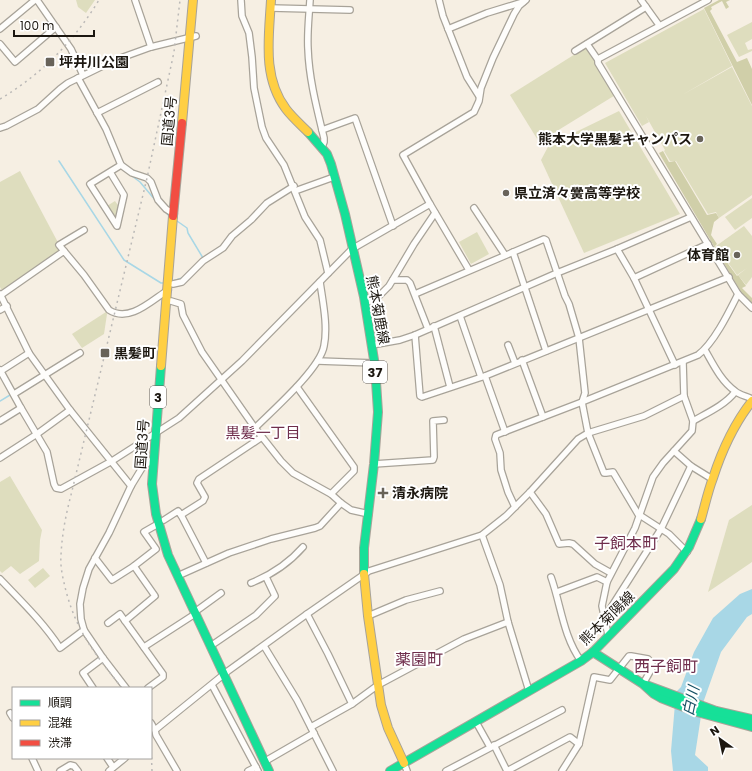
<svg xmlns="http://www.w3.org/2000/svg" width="752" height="771" font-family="Poppins,'Noto Sans JP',sans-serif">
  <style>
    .green { fill: #deddbe }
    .forest { fill: #d0cfa9 }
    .water { fill: #a8d7e6 }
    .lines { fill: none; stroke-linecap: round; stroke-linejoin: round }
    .stream { stroke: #a8d7e6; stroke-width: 1.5 }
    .street-casing { stroke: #a8a399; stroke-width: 8 }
    .fast-casing { stroke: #a8a399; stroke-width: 10 }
    .slow-casing { stroke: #a8a399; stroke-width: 10 }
    .jam-casing { stroke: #a8a399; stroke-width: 10 }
    .street { stroke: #fefdfb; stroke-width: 5.5 }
    .fast { stroke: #16e098; stroke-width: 8 }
    .slow { stroke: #ffcf43; stroke-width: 8 }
    .jam { stroke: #f24e42; stroke-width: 8 }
    .rail { stroke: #bbb9b7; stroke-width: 1.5; stroke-dasharray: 2 4; stroke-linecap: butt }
    .poi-dot { fill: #68635a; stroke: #fff; stroke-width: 1.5 }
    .labels { text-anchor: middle; stroke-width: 4; stroke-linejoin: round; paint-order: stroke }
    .shield { fill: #fff; stroke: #605d58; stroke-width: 1 }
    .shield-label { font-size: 13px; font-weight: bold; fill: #1c1710 }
    .poi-label { font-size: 14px; font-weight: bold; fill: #1c1710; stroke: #fff; text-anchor: start }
    .street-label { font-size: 14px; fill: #1c1710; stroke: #fff }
    .neighbourhood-label { font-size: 15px; fill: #6f2e4c; stroke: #fff }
    .water-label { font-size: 15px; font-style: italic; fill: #165164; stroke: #fff }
    .quarter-label { font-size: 16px; fill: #6f2e4c; stroke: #fff }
  </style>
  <rect width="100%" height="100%" fill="#f6efe3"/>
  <g class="green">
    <path d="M76,0H95L86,13L78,7Z"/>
    <path d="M704,9L732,66L682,95L732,67L752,106V195L719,218L716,212L708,214L676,161H670L664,151L665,150L646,116L649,122L642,126L605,63Z"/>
    <path d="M752,22V39L745,43L748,50L752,49V51L739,57L727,35Z"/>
    <path d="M588,46L617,94L539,142L510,95Z"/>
    <path d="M619,111L680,214L584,253L541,160L549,145Z"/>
    <path d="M20,171L62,250L2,291L0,287V182Z"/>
    <path d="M752,198V218L735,230L725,217Z"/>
    <path d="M115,201L120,208L117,218L115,219L107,206Z"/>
    <path d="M744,226L752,236V277L746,285L738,275L747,268L737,275L716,246Z"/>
    <path d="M477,232L489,254L471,264L459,242Z"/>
    <path d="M106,312L107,314L104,334L82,348L72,334Z"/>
    <path d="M10,476L42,530L40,540L39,561L20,574L11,566L2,573L0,571V482Z"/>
    <path d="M752,505V562L708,592L729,520Z"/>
    <path d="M43,568L50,576L35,588L28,580Z"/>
  </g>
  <g class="forest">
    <path d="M719,0H730L726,2L729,7L726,9L722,1L711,7L712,9L710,11L737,62L747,58L752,69V105L704,8Z"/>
    <path d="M663,151L669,162L675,161L707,215L716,213L719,218L714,222L711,235L717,244L715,246L737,276L738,275L746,286L742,288L752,298V303L741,292L659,153Z"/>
  </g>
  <path class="water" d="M752,589V614L747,617L721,652L703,703L695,755L708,767V771H673L671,751L676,692L681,687L694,652L713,618L740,594Z"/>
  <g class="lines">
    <g class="stream">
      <path d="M108,142L118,164"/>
      <path d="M59,161L124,260L161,283H163"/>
      <path d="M120,167L140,182L156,201"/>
      <path d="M164,210L169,216"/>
      <path d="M177,221L187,228L188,233L203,258L201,260"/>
      <path d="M173,281L182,278"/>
      <path d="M0,401L10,395"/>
    </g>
    <g class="street-casing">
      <g id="street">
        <path d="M37,0L71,49L83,75"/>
        <path d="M135,0L151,47"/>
        <path d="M241,0L242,16L249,33L252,57L254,88L262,127L266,138L284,165L305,217L320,240L328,273"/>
        <path d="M310,0C309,17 307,33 308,49C309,79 317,109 324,138V142L322,147"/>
        <path d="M439,0L443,16L467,77L479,96"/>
        <path d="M641,0L659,25"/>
        <path d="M708,0L598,59V63L738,294L752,308"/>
        <path d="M271,8L350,10"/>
        <path d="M0,29L35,0"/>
        <path d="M448,29L487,13L523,2"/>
        <path d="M0,44L15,62L56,27"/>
        <path d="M587,44L598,60"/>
        <path d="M575,51L646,7"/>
        <path d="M78,78L106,129L121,165L132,173L147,178L151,182L158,200L166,209L174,214"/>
        <path d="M97,113L158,82"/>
        <path d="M0,128L6,126L38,109L60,89L68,83L115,60L151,47L196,36"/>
        <path d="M322,130L355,118L393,226"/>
        <path d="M110,172L124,195L117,226L90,184L121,165"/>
        <path d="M295,191L334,177"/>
        <path d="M474,208L505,255"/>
        <path d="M617,249L634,278L675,365"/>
        <path d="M64,251L59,245L84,230"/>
        <path d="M513,252L546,351"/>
        <path d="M469,270L430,204L403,155L474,112L479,101L481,88L493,58L514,14L519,6L526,0"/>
        <path d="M634,278L708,244"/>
        <path d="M393,280H407L410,283L428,329"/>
        <path d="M173,284L182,282L203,261L223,248L232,236L251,220L267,203L294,186"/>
        <path d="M0,294L29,353L70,410L131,486"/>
        <path d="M415,294L544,239L546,240L565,296L569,304L579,338L585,393L582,402L588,433L604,473H606L613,472L638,514L669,534L687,552"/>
        <path d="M1,295L64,251L84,275L109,310C129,323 151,301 168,290"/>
        <path d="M171,301L181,304L183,315L202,352L255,428L281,461L293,473L331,494L341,503L351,510L369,514"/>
        <path d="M365,303L376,299L389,286L414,244L435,213"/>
        <path d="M0,310L7,306"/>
        <path d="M460,316L481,377"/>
        <path d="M434,326L450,387"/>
        <path d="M415,335L420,396L422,397L485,376L729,277"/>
        <path d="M372,345L400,340L415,335L557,273L617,249L691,217"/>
        <path d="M508,345L515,363"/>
        <path d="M705,350C713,364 721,381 735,391C739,395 747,396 752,399"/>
        <path d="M522,360L543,417"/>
        <path d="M318,361L374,363"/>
        <path d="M0,370L21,408L47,452L54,484L56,488L61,489L112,461L179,418L242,361L352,249L430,204"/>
        <path d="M1,371L29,353"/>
        <path d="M485,376L505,432"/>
        <path d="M297,387L354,467V471L331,494"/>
        <path d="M14,394L80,353"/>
        <path d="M0,421L21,408"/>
        <path d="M693,421C707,413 725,405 735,392"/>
        <path d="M255,428C272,411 320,369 324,346C328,326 323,303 320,282"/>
        <path d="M674,451L691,466L712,479"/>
        <path d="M0,458L37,434L70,410"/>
        <path d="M374,464L433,460L434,457L433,421L444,420"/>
        <path d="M530,492L546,514L559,544L569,543L573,544L595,564L611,573"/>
        <path d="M515,507L508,492L501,470L500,453L495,439L496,435L582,402L698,355C714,343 729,312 738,294"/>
        <path d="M181,515L206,563"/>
        <path d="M164,520L178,511L181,515L203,501L205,497L197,483L199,479L262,437"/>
        <path d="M482,535L500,585L508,622L529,691"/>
        <path d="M95,558L112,580L134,566L156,549L144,532L158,524"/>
        <path d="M182,574L229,553L271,539L315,528L320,526L341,503"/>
        <path d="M551,577C561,605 563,636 581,661"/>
        <path d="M0,579C21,601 43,622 60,648L84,630"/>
        <path d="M251,583C271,575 289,563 303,547"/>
        <path d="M557,592L597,577L607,582"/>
        <path d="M199,609L221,593"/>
        <path d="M307,614L328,654L352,704"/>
        <path d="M368,616L406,600L440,591"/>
        <path d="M605,617L661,529L691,466"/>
        <path d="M125,621L155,596L134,566"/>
        <path d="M108,623L120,614L163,674V677L148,688"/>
        <path d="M608,635L602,606L607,582L635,528L653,477L663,463L692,431L693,421L684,396L683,362"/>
        <path d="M215,643L256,615L275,596L266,577"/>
        <path d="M264,646L297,700L333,771"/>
        <path d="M144,647L195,614"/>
        <path d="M212,685L258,771"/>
        <path d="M93,688L83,673L103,658"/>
        <path d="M126,688L103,658L84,630L81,619L80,604L83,588L89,569L109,533L131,486L142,468L154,458"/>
        <path d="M10,713L13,718"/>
        <path d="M476,722L490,747"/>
        <path d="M151,723L155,730L156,735L177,771"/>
        <path d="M311,727L352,704L378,685L464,639L508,622"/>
        <path d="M155,730L228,671L307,614L369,571L482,535L506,516L530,492L578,439L588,433L644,416L684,396"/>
        <path d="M494,745L507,771"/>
        <path d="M32,758L38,771"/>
        <path d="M107,758L113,767"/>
        <path d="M269,759L314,733"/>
        <path d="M404,763L407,771"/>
        <path d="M60,771L70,765L74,766L78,771"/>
        <path d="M109,771L125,758"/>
        <path d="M248,771L256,767"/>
        <path d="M446,771L562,710"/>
        <path d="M507,771L570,737L579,744"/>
        <path d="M562,771L579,744L594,677L610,680L629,656H631L648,659L652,664V668L643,684"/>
      </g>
    </g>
    <g class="fast-casing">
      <g id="fast">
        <path d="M308,132L327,154L331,164L345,214L364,297L375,366L378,412L374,464L364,548V574"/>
        <path d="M161,366L152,484L156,514L168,555L269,771"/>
        <path d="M593,652L643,684L654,694L661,698L697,712L752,727"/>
        <path d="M646,685L716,711L752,719"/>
        <path d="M390,771L581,661L593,652L674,569L689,547L701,519"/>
      </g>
    </g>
    <g class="slow-casing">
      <g id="slow">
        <path d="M271,0C269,37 262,77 286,109C292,117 300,124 308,132"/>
        <path d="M182,123L193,0"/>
        <path d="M161,366L173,216"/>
        <path d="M701,519C705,505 708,491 713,478C722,450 734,424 752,401"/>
        <path d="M364,574L368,616L381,705L388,728L404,763"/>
      </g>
    </g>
    <g class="jam-casing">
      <path id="jam" d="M173,216L182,123"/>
    </g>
    <use href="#street" class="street"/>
    <use href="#fast" class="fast"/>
    <use href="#slow" class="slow"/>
    <use href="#jam" class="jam"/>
    <g class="rail">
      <path d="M0,99C42,74 74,41 99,0"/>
      <path d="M122,688C96,655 77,633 66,591C63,579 60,567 61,555C62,534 66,514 71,495L147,178L174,52L180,0"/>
      <path d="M151,745L152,771"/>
    </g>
  </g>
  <g class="poi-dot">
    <rect x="45" y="57" width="10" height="10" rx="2"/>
    <circle cx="700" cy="139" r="4"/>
    <circle cx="506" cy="193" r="4"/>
    <circle cx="737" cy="255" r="4"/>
    <rect x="100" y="348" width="10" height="10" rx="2"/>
    <path d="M381 487h4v4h4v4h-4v4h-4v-4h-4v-4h4z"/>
  </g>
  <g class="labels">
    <g class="shield">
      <rect x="363" y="361" width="24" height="22" rx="3"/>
      <rect x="150" y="386" width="16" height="22" rx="3"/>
    </g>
    <g class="shield-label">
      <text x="375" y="377">37</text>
      <text x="158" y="402">3</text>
    </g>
    <g class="poi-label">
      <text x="59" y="67">坪井川公園</text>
      <text x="692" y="144" text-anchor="end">熊本大学黒髪キャンパス</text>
      <text x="514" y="198">県立済々黌高等学校</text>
      <text x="729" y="260" text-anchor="end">体育館</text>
      <text x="114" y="358">黒髪町</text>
      <text x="392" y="498">清永病院</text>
    </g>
    <g class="street-label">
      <text transform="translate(169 121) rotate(-85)" y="5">国道3号</text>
      <text transform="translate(378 310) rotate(79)" y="5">熊本菊鹿線</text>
      <text transform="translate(142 444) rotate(-86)" y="5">国道3号</text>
      <text transform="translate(607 618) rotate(-44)" y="5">熊本菊陽線</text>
    </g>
    <g class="neighbourhood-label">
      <text x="263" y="438">黒髪一丁目</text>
    </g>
    <g class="water-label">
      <text transform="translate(691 701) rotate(-78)" y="5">白川</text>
    </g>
    <g class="quarter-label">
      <text x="626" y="549">子飼本町</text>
      <text x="419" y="665">薬園町</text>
      <text x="666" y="672">西子飼町</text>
    </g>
  </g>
  <rect x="12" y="687" width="140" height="72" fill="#ffffff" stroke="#a4a29f"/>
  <rect x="20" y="700" width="20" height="6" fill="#16e098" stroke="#a4a29f"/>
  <text x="48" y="707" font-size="12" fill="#1c1710">順調</text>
  <rect x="20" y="720" width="20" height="6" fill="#ffcf43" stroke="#a4a29f"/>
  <text x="48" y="727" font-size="12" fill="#1c1710">混雑</text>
  <rect x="20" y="740" width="20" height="6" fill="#f24e42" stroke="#a4a29f"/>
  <text x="48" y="747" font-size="12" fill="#1c1710">渋滞</text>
  <g transform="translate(720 739) rotate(327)" stroke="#ffffff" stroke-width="3" paint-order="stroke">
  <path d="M0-3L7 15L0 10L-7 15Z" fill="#1c1710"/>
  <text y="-6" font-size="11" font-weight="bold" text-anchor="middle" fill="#1c1710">N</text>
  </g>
  <path d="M14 30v6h80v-6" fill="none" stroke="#1c1710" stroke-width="2"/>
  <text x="20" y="30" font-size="12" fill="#1c1710" stroke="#ffffff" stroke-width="3" paint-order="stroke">100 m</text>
</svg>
